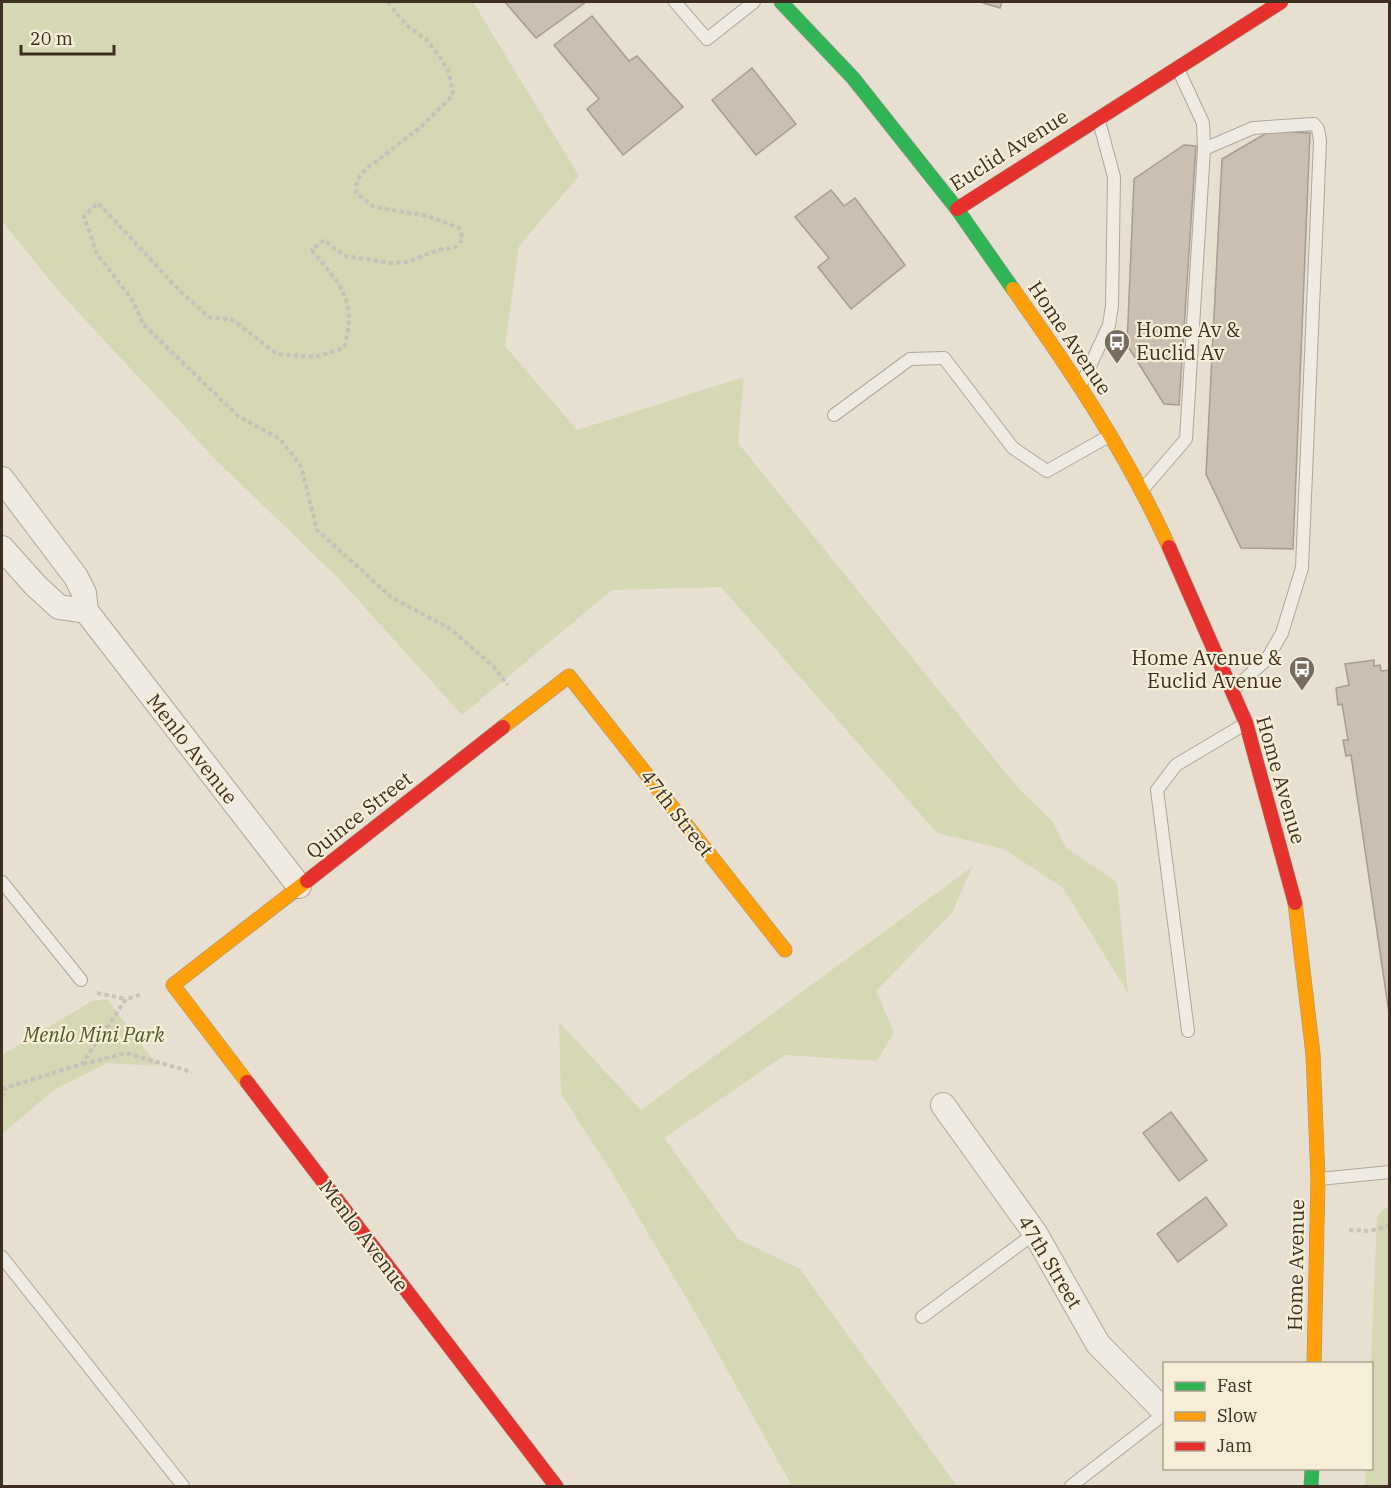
<svg xmlns="http://www.w3.org/2000/svg" width="1391" height="1488" font-family="'IBM Plex Serif',serif">
  <style>
    .green { fill: #d6d7b3 }
    .building { fill: #cbbfb2; stroke: #a89c90; stroke-width: 1.5 }
    .lines { fill: none; stroke-linecap: round; stroke-linejoin: round }
    .lane-casing { stroke: #ada599; stroke-width: 14 }
    .street-casing { stroke: #ada599; stroke-width: 26 }
    .fast-casing { stroke: #9c958a; stroke-width: 15 }
    .slow-casing { stroke: #9c958a; stroke-width: 15 }
    .jam-casing { stroke: #9c958a; stroke-width: 15 }
    .path { stroke: #c8c2b9; stroke-width: 4; stroke-dasharray: 4.5 3; stroke-linecap: butt }
    .lane { stroke: #efebe3; stroke-width: 12 }
    .street { stroke: #efebe3; stroke-width: 24 }
    .fast { stroke: #30b455; stroke-width: 14 }
    .slow { stroke: #ff9f0a; stroke-width: 14 }
    .jam { stroke: #e5322d; stroke-width: 14 }
    .labels { text-anchor: middle; stroke-width: 4.5; stroke-linejoin: round; paint-order: stroke }
    .street-label { font-size: 20px; fill: #3d2e20; stroke: #f7eed8 }
    .poi-label { font-size: 20px; fill: #3d2e20; stroke: #f7eed8; text-anchor: start }
    .park-label { font-size: 20px; font-style: italic; fill: #4d5a26; stroke: #f7eed8 }
  </style>
  <rect width="100%" height="100%" fill="#e7e0d1"/>
  <g class="green">
    <path d="M2,2H473L579,176L519,246L505,346L577,430L744,377L738,443L1018,788L1052,821L1066,848L1117,882L1128,993L1063,888L1004,849L937,833L721,587L612,590L462,715L340,580L214,458L61,294L2,221Z"/>
    <path d="M972,867L952,913L876,991L894,1032L877,1061L785,1055L664,1138L738,1239L800,1269L957,1486H792L696,1314L611,1171L561,1094L559,1022L641,1110Z"/>
    <path d="M107,999L158,1066L107,1063L55,1089L2,1134V1055L92,1001Z"/>
    <path d="M1389,1205V1486H1365L1366,1469L1372,1468L1371,1363L1377,1216Z"/>
  </g>
  <g class="building">
    <path d="M505,2H586L536,38Z"/>
    <path d="M980,2H1002L1000,8Z"/>
    <path d="M592,16L629,61L637,56L683,107L623,155L587,109L599,99L554,45Z"/>
    <path d="M752,68L796,124L756,155L712,100Z"/>
    <path d="M1270,131L1310,133L1293,549L1241,548L1206,474L1222,159Z"/>
    <path d="M1184,145L1196,146L1179,405L1164,404L1127,345L1134,179Z"/>
    <path d="M831,190L844,206L855,198L905,265L851,309L818,267L829,258L795,217Z"/>
    <path d="M1374,660V666L1380,665L1381,671L1390,670V1020L1351,755L1346,756L1343,740H1348L1342,704L1338,705L1336,688L1349,685L1345,664Z"/>
    <path d="M1171,1112L1207,1160L1179,1181L1143,1133Z"/>
    <path d="M1206,1197L1227,1225L1178,1262L1157,1234Z"/>
  </g>
  <g class="lines">
    <g class="lane-casing">
      <g id="lane">
        <path d="M675,2L707,39L754,2"/>
        <path d="M1178,69L1203,123L1204,149"/>
        <path d="M1083,381L1109,325L1112,306L1114,177L1099,121"/>
        <path d="M834,415L910,359L944,358L1013,448L1047,471L1109,436"/>
        <path d="M1143,489L1186,439L1204,149L1253,128L1314,124L1318,129L1320,141L1302,568L1282,633L1267,659L1234,689"/>
        <path d="M2,882L81,980"/>
        <path d="M1188,1031L1157,790L1176,765L1245,724"/>
        <path d="M1319,1179L1390,1172"/>
        <path d="M2,1257L183,1486"/>
        <path d="M922,1317L1035,1233"/>
        <path d="M1071,1486L1164,1414"/>
      </g>
    </g>
    <g class="street-casing">
      <g id="street">
        <path d="M2,479L76,577L84,593L86,611L299,886"/>
        <path d="M2,548L36,586L59,607L86,611"/>
        <path d="M943,1105L1035,1233L1098,1344L1164,1411"/>
      </g>
    </g>
    <g class="fast-casing">
      <g id="fast">
        <path d="M781,2L853,78L957,209L1013,289"/>
        <path d="M1311,1486L1312,1468"/>
      </g>
    </g>
    <g class="slow-casing">
      <g id="slow">
        <path d="M1013,289C1072,372 1127,454 1169,547"/>
        <path d="M503,727L569,676L785,950"/>
        <path d="M1295,903L1313,1054L1318,1179L1314,1364"/>
        <path d="M247,1082L173,985L307,881"/>
      </g>
    </g>
    <g class="jam-casing">
      <g id="jam">
        <path d="M957,209L1281,2"/>
        <path d="M1169,547L1246,723L1295,903"/>
        <path d="M307,881L503,727"/>
        <path d="M247,1082L556,1486"/>
      </g>
    </g>
    <g class="path">
      <path d="M388,2L406,25L427,40L440,57L449,73L453,95L421,127L366,169L357,180L356,193L374,207L428,216L459,228L463,239L456,247L438,250L407,262L390,263L345,256L324,240L312,250C341,287 358,299 344,348L315,357L277,354L233,320L209,317L180,291L98,203L84,216L97,254L131,298L144,325L238,416L280,439L301,466L317,530L391,597L449,628L493,666L508,685"/>
      <path d="M97,993L126,999"/>
      <path d="M83,1064L126,1053L192,1072"/>
      <path d="M2,1089L82,1064L126,999L143,994"/>
      <path d="M2,1097L6,1088"/>
      <path d="M1349,1230L1370,1231L1390,1225"/>
    </g>
    <use href="#lane" class="lane"/>
    <use href="#street" class="street"/>
    <use href="#fast" class="fast"/>
    <use href="#slow" class="slow"/>
    <use href="#jam" class="jam"/>
  </g>
  <defs>
    <g id="bus-pin" transform="scale(1.35)"><path d="M0 17L-7.5 6A9.5 9.5 0 1 1 7.5 6Z" fill="#786c5e" stroke="#f7eed8"/><path d="M-5-6H5V4H4V6H2V4H-2V6H-4V4H-5ZM-3.5-4V0h7V-4ZM-3.5 1.2v1.5H-2V1.2ZM2 1.2v1.5H3.5V1.2Z" fill="#fff"/></g>
  </defs>
  <g fill-rule="evenodd">
    <use href="#bus-pin" x="1117" y="342"/>
    <use href="#bus-pin" x="1302" y="669"/>
  </g>
  <g class="labels">
    <g class="street-label">
      <text transform="translate(1009 150) rotate(-32)" y="7">Euclid Avenue</text>
      <text transform="translate(1070 338) rotate(56)" y="7">Home Avenue</text>
      <text transform="translate(192 749) rotate(52)" y="7">Menlo Avenue</text>
      <text transform="translate(1281 780) rotate(74)" y="7">Home Avenue</text>
      <text transform="translate(677 813) rotate(52)" y="7">47th Street</text>
      <text transform="translate(359 815) rotate(-38)" y="7">Quince Street</text>
      <text transform="translate(364 1236) rotate(53)" y="7">Menlo Avenue</text>
      <text transform="translate(1050 1262) rotate(59)" y="7">47th Street</text>
      <text transform="translate(1296 1265) rotate(-89)" y="7">Home Avenue</text>
    </g>
    <g class="poi-label">
      <text x="1136" y="337">Home Av &amp;<tspan x="1136" dy="23">Euclid Av</tspan></text>
      <text x="1282" y="665" text-anchor="end">Home Avenue &amp;<tspan x="1282" dy="23">Euclid Avenue</tspan></text>
    </g>
    <g class="park-label">
      <text x="94" y="1042">Menlo Mini Park</text>
    </g>
  </g>
  <rect width="1391" height="1488" fill="none" stroke="#3d2e20" stroke-width="6"/>
  <rect x="1163" y="1362" width="210" height="108" fill="#f7eed8" stroke="#ada18e" stroke-width="1.5"/>
  <rect x="1175" y="1382" width="30" height="9" fill="#30b455" stroke="#ada18e" stroke-width="1.5"/>
  <text x="1217" y="1392" font-size="18" fill="#3d2e20">Fast</text>
  <rect x="1175" y="1412" width="30" height="9" fill="#ff9f0a" stroke="#ada18e" stroke-width="1.5"/>
  <text x="1217" y="1422" font-size="18" fill="#3d2e20">Slow</text>
  <rect x="1175" y="1442" width="30" height="9" fill="#e5322d" stroke="#ada18e" stroke-width="1.5"/>
  <text x="1217" y="1452" font-size="18" fill="#3d2e20">Jam</text>
  <path d="M21 45v9h93v-9" fill="none" stroke="#3d2e20" stroke-width="3"/>
  <text x="30" y="45" font-size="18" fill="#3d2e20" stroke="#f7eed8" stroke-width="4.5" paint-order="stroke">20 m</text>
</svg>
